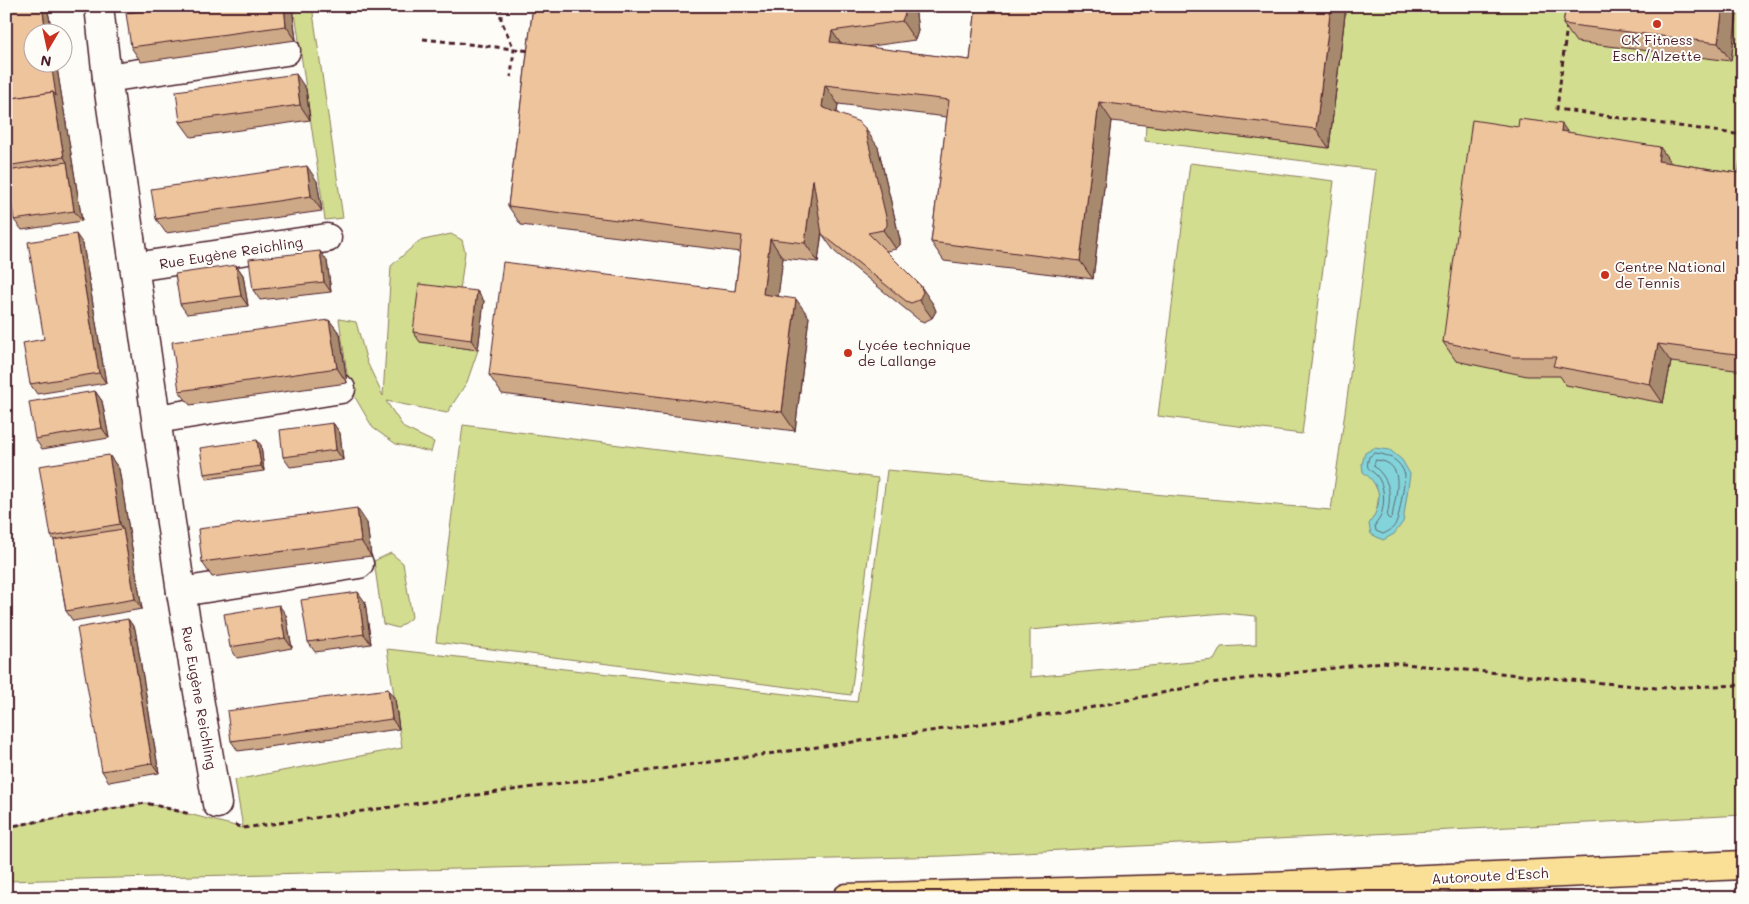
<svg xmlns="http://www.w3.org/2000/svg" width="1749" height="904" font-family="Mali,sans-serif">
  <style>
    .green { fill: #d2dd90; stroke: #8e7e5e; fill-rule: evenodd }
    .water { fill: #82d4da; stroke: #6c8c94 }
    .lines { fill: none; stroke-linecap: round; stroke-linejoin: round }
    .shore { stroke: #606771; stroke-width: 1 }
    .minor-casing { stroke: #4a1f2b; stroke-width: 31 }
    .motorway-casing { stroke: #4a1f2b; stroke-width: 31 }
    .path { stroke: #4a1f2b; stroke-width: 3; stroke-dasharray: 5 4; stroke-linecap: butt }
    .minor { stroke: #fdfcf7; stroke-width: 28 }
    .motorway { stroke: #fadf96; stroke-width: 28 }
    .wall { fill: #cda987; stroke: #4a1f2b }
    .shaded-wall { fill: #a7896e; stroke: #4a1f2b }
    .building { fill: #eec49d; stroke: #4a1f2b }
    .poi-dot { fill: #c8321e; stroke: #fdfcf7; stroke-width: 2 }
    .labels { text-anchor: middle; stroke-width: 4; stroke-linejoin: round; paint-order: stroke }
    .poi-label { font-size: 14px; fill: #4a1f2b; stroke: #fdfcf7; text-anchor: start }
    .street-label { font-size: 14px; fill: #4a1f2b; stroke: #fdfcf7 }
  </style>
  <rect width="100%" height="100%" fill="#fdfcf7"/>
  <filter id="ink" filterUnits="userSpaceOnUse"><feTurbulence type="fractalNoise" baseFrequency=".02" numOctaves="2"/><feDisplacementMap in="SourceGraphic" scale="10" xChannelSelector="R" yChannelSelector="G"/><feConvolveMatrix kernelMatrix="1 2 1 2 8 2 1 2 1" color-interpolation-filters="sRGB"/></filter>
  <g filter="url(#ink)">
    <g class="green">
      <path d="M294,6H312L343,218L325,220Z"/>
      <path d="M1346,6H1743V815L945,856L6,881V827L146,803L243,828L235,780L402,748L387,649L857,702L887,470L1331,510L1348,391L1376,170L1145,141L1146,125L1329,148ZM1373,480L1403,522L1376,514L1379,494ZM1224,613L1256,616V645L1221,647L1214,660L1030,677V630Z"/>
      <path d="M1190,163L1334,181L1302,434L1158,416Z"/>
      <path d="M451,234L462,240L465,252L459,298L420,342L478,350L467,382L447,413L386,401L404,428L434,442L431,452L396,444L373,428L349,387L339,319L356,322L367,362L383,396L391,266L419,241Z"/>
      <path d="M463,425L878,478L851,695L436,642Z"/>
      <path d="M391,553L403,563L412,617L398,628L383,624L374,561Z"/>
    </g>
    <path class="water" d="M1374,448L1390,450L1402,460L1410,474L1403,522L1394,534L1383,540L1371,534L1369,524C1383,504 1383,487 1363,472L1362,464L1365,453Z"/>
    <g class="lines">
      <g class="shore">
        <path d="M1375,453C1387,454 1401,460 1405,475C1405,479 1399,517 1397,521C1394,528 1390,531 1383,534L1376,531L1375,525C1377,522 1380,519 1381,515C1385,503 1385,486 1377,476C1369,467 1365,471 1369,457Z"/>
        <path d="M1376,460C1408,462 1395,496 1392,517L1390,519L1387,517C1391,495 1392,482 1374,466Z"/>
      </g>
      <g class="minor-casing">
        <g id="minor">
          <path d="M99,6L107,78L181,592L217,804"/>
          <path d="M107,78L286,51"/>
          <path d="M135,267L327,238"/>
          <path d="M157,419L341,389"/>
          <path d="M181,592L359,564"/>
        </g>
      </g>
      <g class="motorway-casing">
        <path id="motorway" d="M847,898L1245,887L1743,865"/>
      </g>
      <g class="path">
        <path d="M501,6V20L514,49L531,51"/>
        <path d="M1567,25L1557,109L1743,135"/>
        <path d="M423,39L514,49L511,77"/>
        <path d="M235,825L243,828L1079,710L1210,683L1383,662L1656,688L1743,685"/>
        <path d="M6,827L146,803L190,814"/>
      </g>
      <use href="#minor" class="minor"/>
      <use href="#motorway" class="motorway"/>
    </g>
    <g class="wall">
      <path d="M6,6H47L52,32H32V62H56L82,221L22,230L14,220L6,170Z"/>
      <path d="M292,6L296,40L141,62L131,47Z"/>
      <path d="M533,6H915L918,31L915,40L865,47L970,60L976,6H1346L1329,148L1112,121L1093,279L944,261L931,242L947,117L838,104L837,113L878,147L900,240V245L896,249L886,251L933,304L936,311L932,318L924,322L919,320L835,252L822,234V232L818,262L783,258L778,296L809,317L795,431L502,394L489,375L735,291L740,252L521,225L508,206Z"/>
      <path d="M1566,6H1738L1731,61L1576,42L1563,24Z"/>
      <path d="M306,89L310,120L191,137L180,122Z"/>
      <path d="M1518,127L1568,132L1671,163L1738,173L1743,160V371L1671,362L1663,403L1566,385L1560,376H1527L1456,361L1443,342Z"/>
      <path d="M317,181L322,211L166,233L156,219Z"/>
      <path d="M83,244L106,383L37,394L30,384L44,339Z"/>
      <path d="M327,261L331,292L260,300L253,290Z"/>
      <path d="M236,265L243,275L248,306L187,314L180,304Z"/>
      <path d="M477,291L484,301L478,350L420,342L413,332Z"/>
      <path d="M329,320L340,334L347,383L190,405L179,391Z"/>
      <path d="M95,391L102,401L109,438L42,449L35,439Z"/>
      <path d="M333,423L340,433L343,460L290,467L283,457Z"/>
      <path d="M261,445L264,471L207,479L204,474Z"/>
      <path d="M109,455L119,469L142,609L73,621L66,611L54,540L51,536Z"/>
      <path d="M367,523L371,556L212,577L202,562Z"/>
      <path d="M365,602L371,644L315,652L308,642Z"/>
      <path d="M286,615L292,648L237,658L230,647Z"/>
      <path d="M128,619L135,629L159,773L109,782L102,771Z"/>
      <path d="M388,689L395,699L399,729L238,751L231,741Z"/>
    </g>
    <g class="shaded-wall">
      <path d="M42,6H47L52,32H46Z"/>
      <path d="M284,6H292L296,40L286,26Z"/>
      <path d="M904,6H915L918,31L915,40L902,21Z"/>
      <path d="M1331,6H1346L1329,148L1316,129Z"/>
      <path d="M1723,6H1738L1731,61L1718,43Z"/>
      <path d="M832,31L845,50L830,42Z"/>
      <path d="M51,62H56L82,221L74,211L67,162L64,157L53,92Z"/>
      <path d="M296,74L306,89L310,120L300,105Z"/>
      <path d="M825,85L838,104L835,125L822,107Z"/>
      <path d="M1099,102L1112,121L1093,279L1080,261Z"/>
      <path d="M1562,124L1575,143L1561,131Z"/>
      <path d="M865,128L878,147L900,240V245L896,249L883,230Z"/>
      <path d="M1660,147L1673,166L1658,161Z"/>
      <path d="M307,166L317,181L322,211L311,196Z"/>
      <path d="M813,179L826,198L818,262L805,243Z"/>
      <path d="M76,234L83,244L106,383L99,373Z"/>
      <path d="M770,239L783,258L776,313L763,294Z"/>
      <path d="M320,251L327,261L331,292L324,282Z"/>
      <path d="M236,265L243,275L248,306L241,296Z"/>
      <path d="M920,285L933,304L936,311L932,318L919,300Z"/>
      <path d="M477,291L484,301L478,350L471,340Z"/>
      <path d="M796,299L809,317L795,431L782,412Z"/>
      <path d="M329,320L340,334L347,383L337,368Z"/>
      <path d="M1658,344L1671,362L1663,403L1650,384Z"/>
      <path d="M95,391L102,401L109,438L102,428Z"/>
      <path d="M333,423L340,433L343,460L336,450Z"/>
      <path d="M257,440L261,445L264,471L261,466Z"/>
      <path d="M109,455L119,469L142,609L135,599L123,529L120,524Z"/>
      <path d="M357,508L367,523L371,556L361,541Z"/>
      <path d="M358,592L365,602L371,644L364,634Z"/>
      <path d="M279,605L286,615L292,648L285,638Z"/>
      <path d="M128,619L135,629L159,773L152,763Z"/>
      <path d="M388,689L395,699L399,729L392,719Z"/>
    </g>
    <g class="building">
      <path d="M6,6H42L46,32H32V62H51L56,96L53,92L6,99Z"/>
      <path d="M164,6H284L286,26L131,47L126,13L164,8Z"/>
      <path d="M533,6H904L905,13L902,21L832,31L830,42L970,60L976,6H1331L1316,129L1099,102L1080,261L931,242L949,100L825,85L822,107L859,122L865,128L887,221V226L883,230L868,233L920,285L923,292L919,300L911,303L906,301L822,234L813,179L805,243L770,239L763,294L796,299L782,412L489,375L503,262L735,291L742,236L508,206Z"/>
      <path d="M1566,6H1723L1718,43L1563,24Z"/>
      <path d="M296,74L300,105L180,122L176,91Z"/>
      <path d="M53,92L64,157L6,166V99Z"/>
      <path d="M1519,119L1562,124L1561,131L1660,147L1658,161L1738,173L1740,161L1743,160V355L1658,344L1650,384L1553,366L1556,357H1514L1443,342L1472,120L1518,127Z"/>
      <path d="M67,162L74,211L14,220L7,171Z"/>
      <path d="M307,166L311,196L156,219L151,189Z"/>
      <path d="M76,234L99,373L30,384L23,343L44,339L28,242Z"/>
      <path d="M320,251L324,282L253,290L249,259Z"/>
      <path d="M236,265L241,296L180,304L175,274Z"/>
      <path d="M419,284L477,291L471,340L413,332Z"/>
      <path d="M329,320L337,368L179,391L172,342Z"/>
      <path d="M95,391L102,428L35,439L29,402Z"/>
      <path d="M333,423L336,450L283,457L280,430Z"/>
      <path d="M257,440L261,466L204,474L200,448Z"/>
      <path d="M109,455L120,524L51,536L39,466Z"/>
      <path d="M357,508L361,541L202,562L198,529Z"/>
      <path d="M123,529L135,599L66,611L54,540Z"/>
      <path d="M358,592L364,634L308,642L301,600Z"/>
      <path d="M279,605L285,638L230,647L224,614Z"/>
      <path d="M128,619L152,763L102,771L77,628Z"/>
      <path d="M388,689L392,719L231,741L227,711Z"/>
    </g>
  </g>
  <g class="poi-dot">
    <circle cx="1657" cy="24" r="5"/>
    <circle cx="1605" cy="275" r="5"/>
    <circle cx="848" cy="353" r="5"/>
  </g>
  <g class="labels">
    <g class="poi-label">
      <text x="1657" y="45" text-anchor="middle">CK Fitness<tspan x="1657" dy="16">Esch/Alzette</tspan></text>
      <text x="1615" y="272">Centre National<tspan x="1615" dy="16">de Tennis</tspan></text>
      <text x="858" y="350">Lycée technique<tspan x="858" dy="16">de Lallange</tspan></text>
    </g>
    <g class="street-label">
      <text transform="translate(231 253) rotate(-9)" y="5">Rue Eugène Reichling</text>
      <text transform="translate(199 698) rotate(80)" y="5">Rue Eugène Reichling</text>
      <text transform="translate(1490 876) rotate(-3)" y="5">Autoroute d'Esch</text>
    </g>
  </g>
  <rect width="1749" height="904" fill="none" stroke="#fdfcf7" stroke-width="25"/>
  <rect x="12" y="12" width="1724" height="879" fill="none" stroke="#4a1f2b" stroke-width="2" filter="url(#ink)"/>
  <g transform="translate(48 48) rotate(189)"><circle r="24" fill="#fdfcf7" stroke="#b5a4a5"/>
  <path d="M0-4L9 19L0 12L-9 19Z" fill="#c8321e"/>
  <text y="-8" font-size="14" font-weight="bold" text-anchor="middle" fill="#4a1f2b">N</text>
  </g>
</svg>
